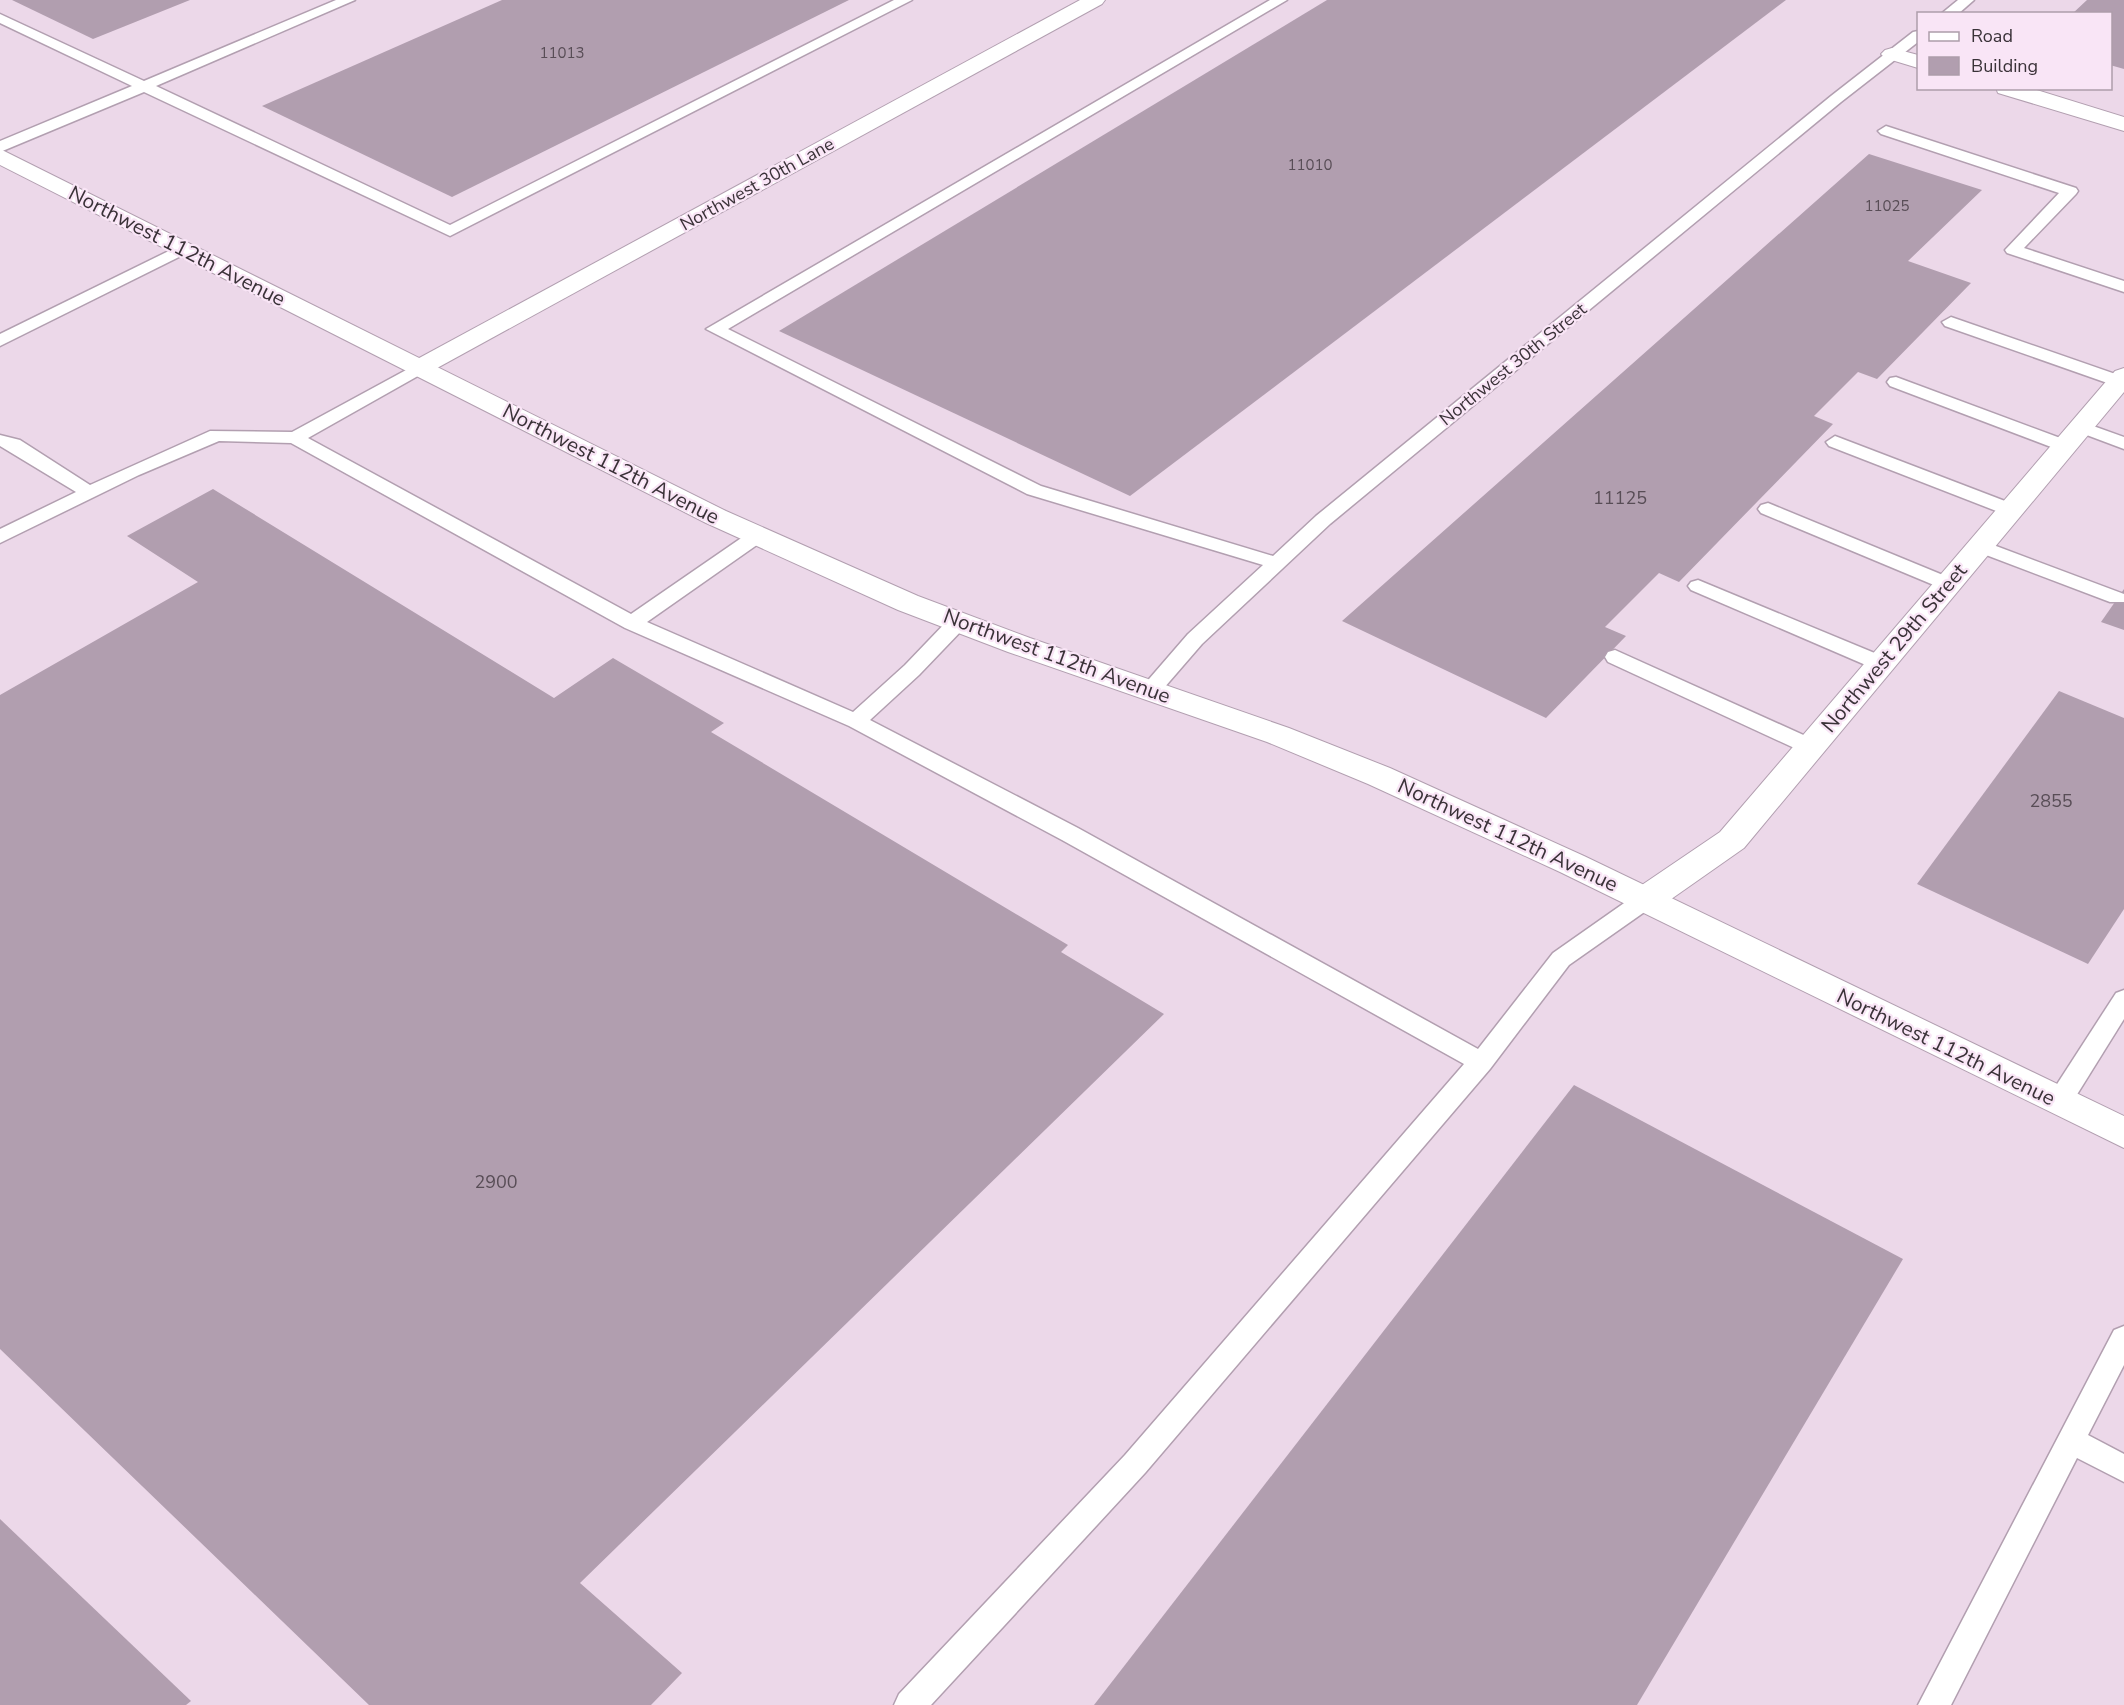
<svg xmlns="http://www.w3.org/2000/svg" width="2124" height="1705" font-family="'Nunito Sans',sans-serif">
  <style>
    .building { fill: #b19eaf }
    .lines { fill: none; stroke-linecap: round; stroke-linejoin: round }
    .lane-casing { stroke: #b29fb0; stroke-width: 3 }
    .street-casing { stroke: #b29fb0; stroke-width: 2 }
    .secondary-casing { stroke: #b29fb0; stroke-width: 2 }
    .lane { fill: #fff; fill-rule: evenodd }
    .street { fill: #fff; fill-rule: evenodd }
    .secondary { fill: #fff; fill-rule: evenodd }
    .labels { text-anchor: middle; stroke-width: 4.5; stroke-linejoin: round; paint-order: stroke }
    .far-number-label { font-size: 15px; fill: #584d56 }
    .far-street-label { font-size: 18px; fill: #3a3238; stroke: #f9e5f6 }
    .number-label { font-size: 18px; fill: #584d56 }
    .street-label { font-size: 21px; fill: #3a3238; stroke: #f9e5f6 }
  </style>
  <rect width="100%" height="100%" fill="#ecd8e9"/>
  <g class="building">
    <path d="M12,0H190L93,39Z"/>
    <path d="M502,0H849L452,197L262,106Z"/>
    <path d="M1327,0H1786L1130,496L779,331Z"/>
    <path d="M2087,0H2124V69L2110,65V14H2072Z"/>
    <path d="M1869,154L1982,190L1908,261L1971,283L1877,379L1858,372L1814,416L1833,424L1679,582L1659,573L1605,627L1626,636L1546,718L1342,621Z"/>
    <path d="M213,489L554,698L613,658L724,723L711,732L1068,945L1061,952L1164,1014L580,1583L682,1673L651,1705H369L0,1349V695L198,582L127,536Z"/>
    <path d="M2124,589V630L2101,622Z"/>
    <path d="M2059,691L2124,718V909L2088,964L1917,884Z"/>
    <path d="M1574,1085L1903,1259L1637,1705H1094Z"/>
    <path d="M0,1519L191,1701L186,1705H0Z"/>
  </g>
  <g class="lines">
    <g class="lane-casing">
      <g id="lane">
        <path d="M336,0H355L156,86L450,225L894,0H912L450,236L144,92L0,152V141L132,86L0,23V14L144,81Z"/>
        <path d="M1270,0H1287L728,329L1041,486L1273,556L1316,516L1831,96L1913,32L1918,31V42L1841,102L1330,524L1202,644L1157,696H1143L1140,691L1143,686L1188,634L1263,565L1027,494L706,329Z"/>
        <path d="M1958,0H1974L1958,14H1941Z"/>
        <path d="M1886,126L2076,188L2078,191L2076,194L2024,248L2124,281V292L2007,253L2005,250L2059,193L1881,134L1878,131Z"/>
        <path d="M183,244L189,246L191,249L189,252L0,346V334Z"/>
        <path d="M1951,317L2124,377V385H2113L1945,326L1942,322Z"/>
        <path d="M419,363L425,364L428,368L425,372L308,438L631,614L750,532H764L767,536L764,540L647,622L853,712L905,665L951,617H965L968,622L965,627L919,675L870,720L1078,828L1478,1049L1553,953L1637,894L1645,892L1653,894L1656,900L1653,906L1569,965L1490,1069L1145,1473L931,1705H894L899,1694L1125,1455L1464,1064L1062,840L849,726L625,628L291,443L219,441L139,475L0,543V529L76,492L0,446V435L20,440L90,485L210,431L292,432Z"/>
        <path d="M1896,377L2071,442L2074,446L2071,450H2059L1890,386L1887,382L1890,378Z"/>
        <path d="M2082,422L2124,437V449L2076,431L2073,427L2076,423Z"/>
        <path d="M1835,436L2018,506L2021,510L2011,516L2004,514L1829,446L1826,442Z"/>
        <path d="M1768,503L1955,580L1958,584L1955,588H1941L1761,513L1758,509L1761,505Z"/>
        <path d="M1980,540L2124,594V602H2110L1973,550L1970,546Z"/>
        <path d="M1698,580L1889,659L1892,664L1889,669H1875L1691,590L1688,586L1691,582Z"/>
        <path d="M1615,650L1819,742L1822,747L1819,752L1811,754L1803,752L1608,662L1605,657L1608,652Z"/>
        <path d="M2124,990V1019L2068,1109L2059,1112L2050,1109L2046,1102L2050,1095L2116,993Z"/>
        <path d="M2124,1326V1365L2088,1435L2124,1454V1482L2077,1458L1951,1705H1918L2114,1330Z"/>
      </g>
    </g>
    <g class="street-casing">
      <g id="street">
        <path d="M1080,0H1105L1102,4L428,373L419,376L410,373L406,368L410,363Z"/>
        <path d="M1892,48L1918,55V68L1885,58L1881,54L1885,50Z"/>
        <path d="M1996,88H2030L2124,117V131L1998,93Z"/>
        <path d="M2124,368V392L1744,848L1657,909L1645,912L1633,909L1628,900L1633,891L1720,832L2115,371Z"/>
      </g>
    </g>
    <g class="secondary-casing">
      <path id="secondary" d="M0,149L726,511L918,596L1030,638L1289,728L1390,768L1584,856L2124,1116V1148L1560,872L1368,784L1267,742L1008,652L898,610L706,523L0,165Z"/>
    </g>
    <use href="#lane" class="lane"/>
    <use href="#street" class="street"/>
    <use href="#secondary" class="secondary"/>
  </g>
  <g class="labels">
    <g class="far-number-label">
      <text x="562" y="58">11013</text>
      <text x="1310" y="170">11010</text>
      <text x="1887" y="211">11025</text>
    </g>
    <g class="far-street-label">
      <text transform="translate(757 184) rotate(-29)" y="6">Northwest 30th Lane</text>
      <text transform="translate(1513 364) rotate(-39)" y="6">Northwest 30th Street</text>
    </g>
    <g class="number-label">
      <text x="1620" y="504">11125</text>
      <text x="2051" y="807">2855</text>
      <text x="496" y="1188">2900</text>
    </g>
    <g class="street-label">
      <text transform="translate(177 246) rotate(27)" y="7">Northwest 112th Avenue</text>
      <text transform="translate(611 464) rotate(27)" y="7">Northwest 112th Avenue</text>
      <text transform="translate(1894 648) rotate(-50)" y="7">Northwest 29th Street</text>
      <text transform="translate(1057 656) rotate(20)" y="7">Northwest 112th Avenue</text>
      <text transform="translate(1508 835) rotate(25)" y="7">Northwest 112th Avenue</text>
      <text transform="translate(1946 1047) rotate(26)" y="7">Northwest 112th Avenue</text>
    </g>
  </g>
  <rect x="1917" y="12" width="195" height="78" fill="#f9e5f6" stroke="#ad9daa" stroke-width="1.5"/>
  <rect x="1929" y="32" width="30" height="9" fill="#ffffff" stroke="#ad9daa" stroke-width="1.5"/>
  <text x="1971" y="42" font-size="18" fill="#3a3238">Road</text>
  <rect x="1929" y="57" width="30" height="18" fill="#b19eaf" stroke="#ad9daa" stroke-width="1.5"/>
  <text x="1971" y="72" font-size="18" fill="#3a3238">Building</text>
</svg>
